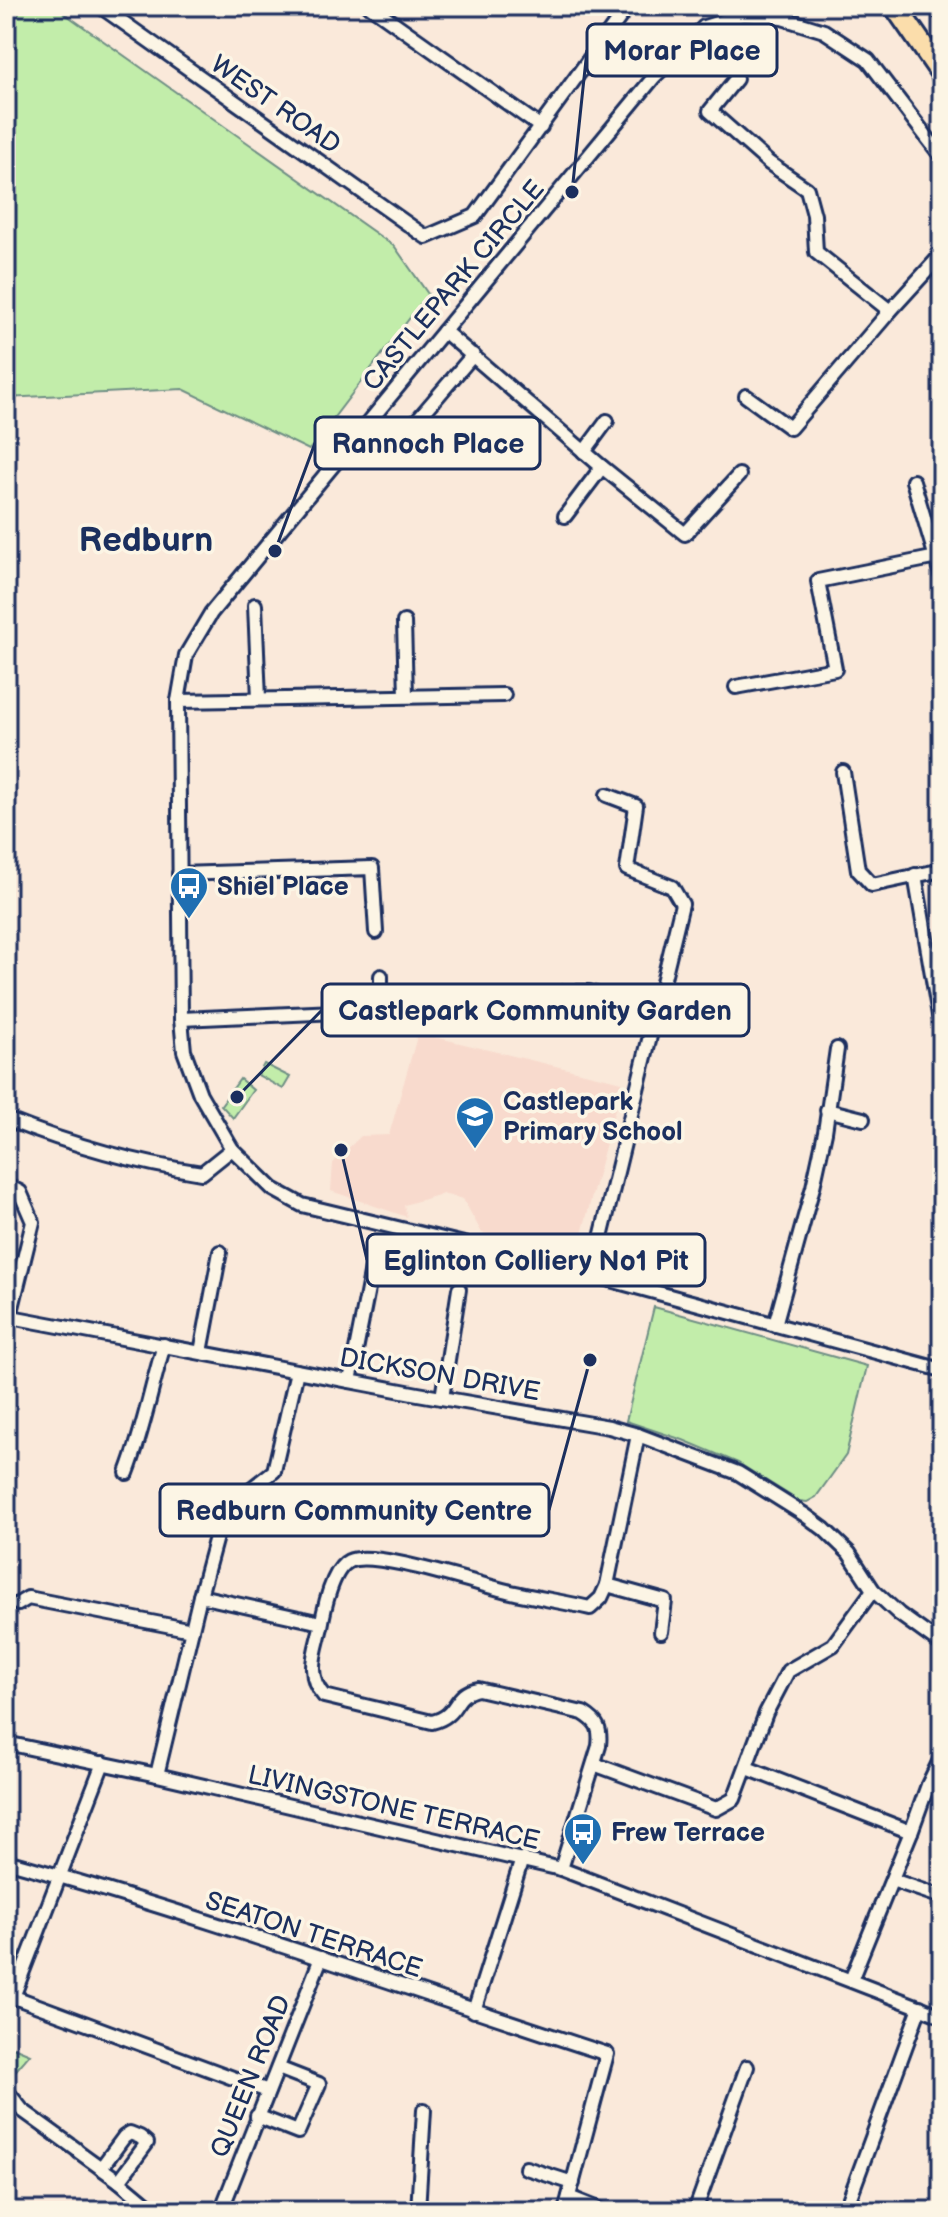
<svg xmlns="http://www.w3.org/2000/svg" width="948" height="2217" font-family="'Balsamiq Sans',sans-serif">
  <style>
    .built { fill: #f8dacd }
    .green { fill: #c2edaa; stroke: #6e8e84; stroke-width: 2 }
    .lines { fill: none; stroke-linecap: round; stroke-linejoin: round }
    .minor-casing { stroke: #1b2f5e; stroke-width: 18 }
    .trunk-casing { stroke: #1b2f5e; stroke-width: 26 }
    .minor { stroke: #fcf5e5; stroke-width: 12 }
    .trunk { stroke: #fbddab; stroke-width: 20 }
    .labels { text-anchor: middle; stroke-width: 7; stroke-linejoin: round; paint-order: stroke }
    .street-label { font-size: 26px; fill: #1b2f5e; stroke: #fcf5e5 }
    .poi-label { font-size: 26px; font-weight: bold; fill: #1b2f5e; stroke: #fcf5e5; text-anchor: start }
    .district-label { font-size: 34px; font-weight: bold; fill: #1b2f5e; stroke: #fcf5e5 }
    .leader { fill: none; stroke: #1b2f5e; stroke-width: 3 }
    .callout-dot { fill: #1b2f5e; stroke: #fcf5e5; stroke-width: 3 }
    .callout { fill: #fcf5e5; stroke: #1b2f5e; stroke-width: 3 }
    .callout-label { font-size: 28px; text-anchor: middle; font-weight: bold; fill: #1b2f5e }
  </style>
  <rect width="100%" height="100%" fill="#fae9da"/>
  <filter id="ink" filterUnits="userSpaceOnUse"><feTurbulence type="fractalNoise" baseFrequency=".0125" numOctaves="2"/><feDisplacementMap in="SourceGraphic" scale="16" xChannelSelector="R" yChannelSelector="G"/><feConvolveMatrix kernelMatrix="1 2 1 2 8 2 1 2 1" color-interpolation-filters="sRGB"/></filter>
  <g filter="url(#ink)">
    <path class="built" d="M418,1033L622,1082L578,1249L564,1252L482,1233L463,1199L442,1194L404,1205L407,1217L331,1191L333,1163L361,1136L389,1135Z"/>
    <g class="green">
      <path d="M6,6H54L395,247L428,294L309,450L183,389L6,398Z"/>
      <path d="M264,1064L290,1077L283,1089L258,1075Z"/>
      <path d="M240,1079L253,1090L233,1118L221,1105Z"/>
      <path d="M654,1307L867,1366L846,1455L816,1497L807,1502L799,1501L738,1463L683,1440L626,1421Z"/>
      <path d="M6,2044L30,2054L6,2082Z"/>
    </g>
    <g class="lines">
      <g class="minor-casing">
        <g id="minor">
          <path d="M100,6L426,237L475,216L628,6"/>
          <path d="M370,6L541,127"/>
          <path d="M736,79L710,111L769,163L807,189L814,215L816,252L890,311"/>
          <path d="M942,157L868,60L824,31L782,18L742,15L704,27L654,77L211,613L186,655L178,701L181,1019L184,1051L200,1094L232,1149L273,1189L302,1205L592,1275L942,1370"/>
          <path d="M444,331L602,467L685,534L739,475"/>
          <path d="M746,396L790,428L890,311L942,254"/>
          <path d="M401,439L473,355"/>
          <path d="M584,452L607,421"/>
          <path d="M913,481L942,578"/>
          <path d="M565,516L602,467"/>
          <path d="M255,605L259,699"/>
          <path d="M404,622L406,696"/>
          <path d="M736,687L835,669L818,581L942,556"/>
          <path d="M178,701L504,695"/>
          <path d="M843,772L858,870L872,885L942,870"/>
          <path d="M179,874L372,868L376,932"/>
          <path d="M915,875L940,1021"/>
          <path d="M381,1010V976"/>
          <path d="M550,1018L566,992H589L655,1014"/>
          <path d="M181,1019L381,1010L406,1017"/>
          <path d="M6,1060V1068"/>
          <path d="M827,1110L863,1119"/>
          <path d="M6,1119C69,1144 135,1163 202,1173L232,1149"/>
          <path d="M6,1185L20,1192L33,1222L10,1316"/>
          <path d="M592,1275L682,904L672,887L627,869L636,806L607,795"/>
          <path d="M6,1316L418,1394L609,1427L638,1435L738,1473L805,1515L824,1529L849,1553L873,1590L899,1614L942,1645"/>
          <path d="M775,1325L813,1187L825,1132L837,1049"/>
          <path d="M201,1352L220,1252"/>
          <path d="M350,1381L377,1243"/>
          <path d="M442,1398L459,1289"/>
          <path d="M127,1473C143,1432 151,1388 164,1345"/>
          <path d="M607,1585L665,1601L661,1632"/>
          <path d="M200,1596L321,1623"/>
          <path d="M18,1604L28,1598L192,1630"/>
          <path d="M6,1743L157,1775L561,1869L942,2016"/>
          <path d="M594,1764L716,1809L734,1799L766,1713L788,1671L833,1645L873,1590"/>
          <path d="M747,1768L911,1832"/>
          <path d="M157,1775L200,1596L223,1511L274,1471L297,1371"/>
          <path d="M6,1861C209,1917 407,1989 607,2054L565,2211"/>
          <path d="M561,1869L599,1746C601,1729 598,1722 583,1713L478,1689C451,1694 461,1715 432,1722L324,1696C305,1675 315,1653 321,1627C324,1609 332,1569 349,1561C373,1549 480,1585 511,1592C537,1598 564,1602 590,1608L601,1598L607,1585L638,1435"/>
          <path d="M892,1880L942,1897"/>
          <path d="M851,1980L911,1832L928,1785L942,1756"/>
          <path d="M6,1994L268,2091"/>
          <path d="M13,1997L103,1763"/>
          <path d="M474,2011L522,1859"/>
          <path d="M6,2090L22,2110L76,2149"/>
          <path d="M257,2116L298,2132L319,2084L278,2068"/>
          <path d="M79,2152L119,2181L155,2211"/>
          <path d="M101,2168L124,2137L130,2133L140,2137L147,2143L119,2181"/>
          <path d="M526,2168L573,2183"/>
          <path d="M569,2197L604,2211"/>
          <path d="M221,2211L321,1958"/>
          <path d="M418,2211L424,2110"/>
          <path d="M695,2211L747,2067"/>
          <path d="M845,2211L920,2007"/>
        </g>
      </g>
      <g class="trunk-casing">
        <g id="trunk">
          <path d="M895,6L942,74"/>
          <path d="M940,6L942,9"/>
        </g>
      </g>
      <use href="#minor" class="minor"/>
      <use href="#trunk" class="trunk"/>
    </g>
  </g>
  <defs>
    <g id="bus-pin" transform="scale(2)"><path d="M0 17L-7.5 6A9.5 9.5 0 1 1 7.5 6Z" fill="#1f6fb2" stroke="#fcf5e5"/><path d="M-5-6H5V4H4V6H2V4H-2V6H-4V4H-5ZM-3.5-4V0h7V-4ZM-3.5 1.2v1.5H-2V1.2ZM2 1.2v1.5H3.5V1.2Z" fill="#fff"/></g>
    <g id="school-pin" transform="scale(2)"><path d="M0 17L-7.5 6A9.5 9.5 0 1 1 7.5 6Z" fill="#1f6fb2" stroke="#fcf5e5"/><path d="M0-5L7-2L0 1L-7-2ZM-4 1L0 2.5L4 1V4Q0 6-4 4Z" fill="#fff"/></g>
  </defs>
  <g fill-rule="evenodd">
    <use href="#bus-pin" x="189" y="886"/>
    <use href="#school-pin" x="475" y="1116"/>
    <use href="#bus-pin" x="583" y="1832"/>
  </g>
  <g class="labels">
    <g class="street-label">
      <text transform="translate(276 104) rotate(35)" y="9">WEST ROAD</text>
      <text transform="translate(453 285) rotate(-50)" y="9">CASTLEPARK CIRCLE</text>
      <text transform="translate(440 1374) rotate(10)" y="9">DICKSON DRIVE</text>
      <text transform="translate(394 1807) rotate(13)" y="9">LIVINGSTONE TERRACE</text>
      <text transform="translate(314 1934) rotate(18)" y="9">SEATON TERRACE</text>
      <text transform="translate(250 2076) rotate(-68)" y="9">QUEEN ROAD</text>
    </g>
    <g class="poi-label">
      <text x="217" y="895">Shiel Place</text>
      <text x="503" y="1110">Castlepark<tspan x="503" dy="30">Primary School</tspan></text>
      <text x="611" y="1841">Frew Terrace</text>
    </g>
    <g class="district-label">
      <text x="146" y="551">Redburn</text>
    </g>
  </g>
  <path class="leader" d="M572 192L587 50M275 551L315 443M237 1097L322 1010M341 1150L367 1260M590 1360L549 1510"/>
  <g class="callout-dot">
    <circle cx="572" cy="192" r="8"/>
    <circle cx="275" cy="551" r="8"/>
    <circle cx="237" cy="1097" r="8"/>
    <circle cx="341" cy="1150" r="8"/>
    <circle cx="590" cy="1360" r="8"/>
  </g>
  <g class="callout">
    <rect x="587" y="24" width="190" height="52" rx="8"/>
    <rect x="315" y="417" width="225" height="52" rx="8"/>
    <rect x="322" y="984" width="427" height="52" rx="8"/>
    <rect x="367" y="1234" width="338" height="52" rx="8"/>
    <rect x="160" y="1484" width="389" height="52" rx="8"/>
  </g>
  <g class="callout-label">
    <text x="682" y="60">Morar Place</text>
    <text x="428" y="453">Rannoch Place</text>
    <text x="535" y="1020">Castlepark Community Garden</text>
    <text x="536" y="1270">Eglinton Colliery No1 Pit</text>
    <text x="354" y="1520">Redburn Community Centre</text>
  </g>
  <rect width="948" height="2217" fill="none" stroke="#fcf5e5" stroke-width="32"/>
  <rect x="16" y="16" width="916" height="2185" fill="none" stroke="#1b2f5e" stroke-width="3" filter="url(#ink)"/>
</svg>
